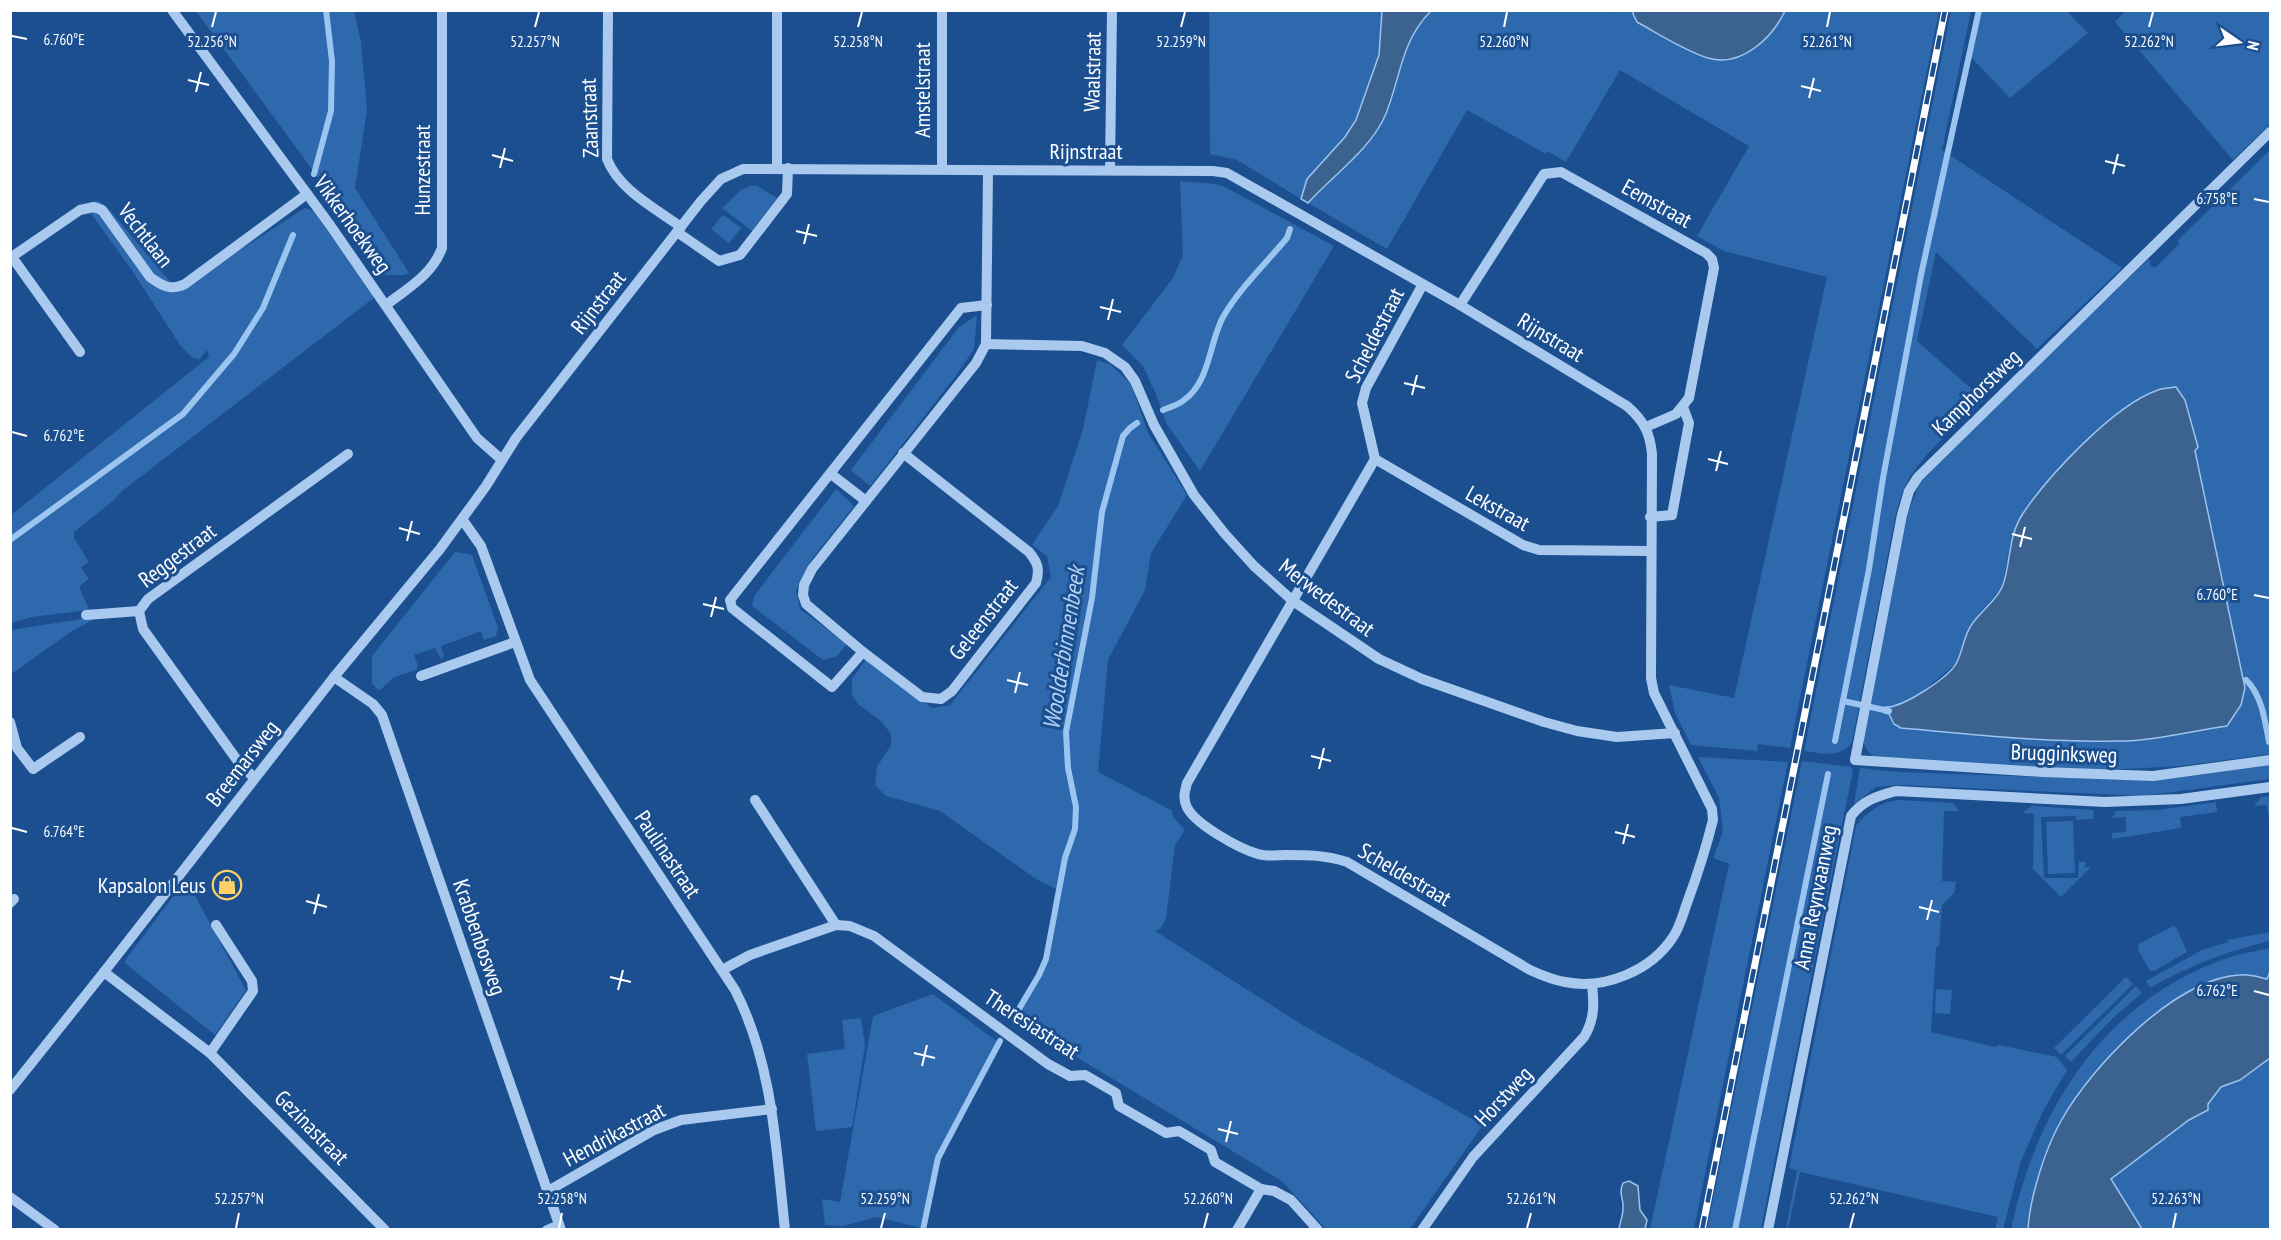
<svg xmlns="http://www.w3.org/2000/svg" width="2281" height="1240" font-family="'PT Sans Narrow',sans-serif">
  <style>
    .green { fill: #2e69ad; fill-rule: evenodd }
    .water { fill: #3c6290; stroke: #9cc4f0; stroke-width: 1.5 }
    .lines { fill: none; stroke-linecap: round; stroke-linejoin: round }
    .stream { stroke: #9cc4f0; stroke-width: 6 }
    .minor { stroke: #a9c9ee; stroke-width: 10 }
    .rail-casing { stroke: #fff; stroke-width: 7 }
    .rail { stroke: #1b4f8f; stroke-width: 4.5; stroke-dasharray: 14; stroke-linecap: butt }
    .ticks { fill: none; stroke: #fff; stroke-width: 2 }
    .labels { text-anchor: middle; stroke-width: 6; stroke-linejoin: round; paint-order: stroke }
    .street-label { font-size: 22px; fill: #fff; stroke: #1b4f8f }
    .poi-label { font-size: 22px; fill: #fff; stroke: #1b4f8f; text-anchor: end }
    .water-label { font-size: 24px; font-style: italic; fill: #b5d3f5; stroke: #1b4f8f }
    .ticks-label { font-size: 15px; text-anchor: middle; fill: #fff; stroke: #1b4f8f; stroke-width: 6; stroke-linejoin: round; paint-order: stroke }
  </style>
  <rect width="100%" height="100%" fill="#1b4f8f"/>
  <g class="green">
    <path d="M1604,10L1611,13L1613,11H1634L1633,15L1637,22C1659,34 1683,50 1708,58C1741,68 1772,38 1785,11H1939L1790,748L1758,744L1757,751L1691,745L1675,713L1669,685L1734,698L1827,277L1724,251L1697,236L1749,146L1620,70L1566,162L1547,151L1546,154L1467,110L1387,249L1308,203C1333,175 1369,151 1385,116C1401,78 1400,42 1431,11Z"/>
    <path d="M196,11H354L361,42L367,110L355,188L409,273L404,275H383L333,198Z"/>
    <path d="M1209,11H1382L1379,55L1356,120L1345,137L1307,179L1301,199L1237,160L1210,154Z"/>
    <path d="M1951,11H1971L1942,150L2122,268L2037,349L1936,252L1917,341L1984,400C1960,423 1931,446 1912,474C1904,485 1900,500 1896,513L1852,742C1840,759 1822,753 1804,751Z"/>
    <path d="M1977,11H2067L2088,33L2010,98L1968,54Z"/>
    <path d="M2125,11H2270V124L2233,160L2115,22Z"/>
    <path d="M2270,150V754L2181,766L2107,770L1924,763L1874,758L1866,749L1863,740L1908,512L1920,483L1959,440L2149,259L2151,267H2156L2179,244L2178,240ZM2158,390L2185,400L2198,446L2195,451L2244,696L2227,726C2191,731 2154,741 2118,741C2045,743 1973,734 1901,728L1889,711L1923,691L1957,663L1970,625L2002,587L2010,544L2022,515L2067,460L2108,422L2132,404Z"/>
    <path d="M1180,181L1216,184L1225,187L1334,246L1200,471L1166,423L1156,394L1143,366L1122,345L1173,278L1183,255Z"/>
    <path d="M750,186H757L777,198L752,231L722,208L741,190Z"/>
    <path d="M99,201L109,209L172,284L189,283L305,208L313,211L375,297L122,491L114,500L74,532V538L89,562L81,567L89,579L79,586L89,610L32,617L11,623V515L209,357L207,350L200,359L193,358L180,345L131,269L85,205L90,202Z"/>
    <path d="M723,215L741,228L729,243L711,229Z"/>
    <path d="M977,315L974,349L955,377L870,486L851,470L959,327Z"/>
    <path d="M1097,360L1110,364L1131,384L1148,433L1187,495L1151,553L1145,590L1108,660L1098,772L1171,810L1174,818L1185,830L1175,845L1166,919L1160,929L1155,931L1304,1026L1483,1125L1410,1229H1326L1282,1181L1015,1020L1042,973L1060,891L1036,879L940,811L886,796L875,785L877,767L891,745V734L881,721L858,704L852,695V679L866,659L932,708L950,705L1051,577L1047,556L1032,545L1058,506L1083,429Z"/>
    <path d="M836,489L854,506L812,559L796,590L800,609L847,644L837,656L823,660L752,606L755,595Z"/>
    <path d="M455,552L472,555L498,628L496,636L484,640L481,631L441,646L444,656L441,659L435,648L414,655L418,666L416,670L394,677L379,691L372,683V656Z"/>
    <path d="M100,616L72,631L11,674V630Z"/>
    <path d="M1698,757L1788,762L1694,1229H1650L1729,864L1713,858L1723,832L1719,798Z"/>
    <path d="M1802,761L1851,767L1853,770L1761,1229H1707Z"/>
    <path d="M2270,765V779L2142,796L1902,785L1876,787L1854,804L1860,768L1898,772L2132,780L2199,775Z"/>
    <path d="M2270,796V826L2267,805L2254,806L2261,797Z"/>
    <path d="M1900,800L1953,803L1959,811H1944L1942,881L1956,882L1954,893L1942,905L1939,946L1936,947L1931,1032L1995,1047L1999,1045L2057,1057L2067,1070L2043,1111L2021,1161L2003,1229H1995L1998,1217L1800,1172L1788,1229H1786L1797,1171L1789,1168L1856,826C1868,811 1881,801 1900,800Z"/>
    <path d="M2216,802L2217,812L2180,817L2181,828L2112,839V833L2126,832V817L2112,818L2116,811L2157,810Z"/>
    <path d="M2032,806L2094,810L2093,819L2076,820V816L2041,817L2044,878H2078L2079,862H2085V867H2091L2061,897L2033,869L2034,814L2022,813Z"/>
    <path d="M2073,821L2075,873L2048,874L2046,822Z"/>
    <path d="M186,879L246,990L215,1035L125,963L127,958Z"/>
    <path d="M2173,926L2176,927L2187,952L2154,971H2150L2138,950L2139,944Z"/>
    <path d="M2270,932V941C2227,951 2189,966 2150,988L2146,981L2202,950L2228,942L2227,940Z"/>
    <path d="M2270,948V972L2267,979C2258,977 2249,974 2240,975C2175,978 2091,1068 2061,1121C2045,1147 2030,1199 2028,1229L2011,1230C2036,1107 2107,998 2230,957C2243,953 2257,951 2270,948Z"/>
    <path d="M2126,977L2133,984L2061,1055L2054,1048Z"/>
    <path d="M2136,986L2142,993L2114,1017L2071,1062L2065,1056Z"/>
    <path d="M1936,989L1952,990L1950,1014L1935,1013Z"/>
    <path d="M933,994L999,1043L962,1114L937,1170L925,1229L877,1217L843,1226L825,1225L822,1199L840,1202L873,1016Z"/>
    <path d="M861,1018L865,1045L852,1127L816,1131L807,1054L845,1049L842,1020Z"/>
    <path d="M2270,1058V1229H2142L2110,1179L2189,1120L2208,1110C2206,1089 2230,1086 2244,1078C2253,1072 2262,1065 2270,1058Z"/>
  </g>
  <g class="water">
    <path d="M1634,10L1785,11C1772,38 1741,68 1708,58C1683,50 1659,34 1637,22L1633,14Z"/>
    <path d="M1382,11H1431C1400,42 1401,78 1385,116C1369,151 1333,175 1308,203L1301,199L1307,179L1345,137L1356,120L1379,55Z"/>
    <path d="M2176,387L2185,400L2198,447L2195,451L2245,688L2241,705L2227,726C2191,731 2154,741 2117,741C2045,743 1972,734 1901,728L1894,724L1889,714L1885,713L1889,711L1886,707C1902,708 1950,677 1957,662C1963,650 1964,635 1972,624C1981,611 1998,599 2003,585C2011,561 2008,537 2022,515C2047,477 2114,405 2158,390C2163,388 2170,388 2176,387Z"/>
    <path d="M2270,972V1058L2240,1080L2221,1087L2208,1104V1110L2189,1120L2111,1179L2142,1229H2028C2030,1197 2045,1149 2061,1121C2091,1067 2175,978 2240,975C2249,974 2258,977 2267,979Z"/>
    <path d="M1629,1181L1638,1186L1640,1210L1647,1220L1645,1229H1619C1620,1222 1623,1216 1623,1208C1624,1198 1618,1194 1623,1183Z"/>
  </g>
  <g class="lines">
    <g class="stream">
      <path d="M314,174L331,111L332,61L326,10"/>
      <path d="M1163,410C1170,407 1179,405 1184,400C1210,382 1209,343 1223,317C1240,288 1266,263 1287,238L1290,229"/>
      <path d="M10,540L183,414L234,354L263,308L293,235"/>
      <path d="M2246,680C2262,695 2265,721 2269,742"/>
      <path d="M1843,701L1889,711"/>
      <path d="M1835,741L1869,569L1883,478L1921,275L1979,10"/>
      <path d="M1013,1019L1039,975L1046,959L1065,858L1075,829L1076,807L1068,768L1066,732L1092,598L1102,512L1123,436L1130,428L1137,423"/>
      <path d="M923,1230L938,1158L1000,1041"/>
      <path d="M1735,1230L1828,774"/>
    </g>
    <g class="minor">
      <path d="M172,10L330,225L477,438L502,460"/>
      <path d="M608,10L607,159C619,190 655,208 681,227"/>
      <path d="M777,10V168"/>
      <path d="M942,10V169"/>
      <path d="M2270,132L1918,477L1909,491L1902,515L1855,760L2042,772L2153,776L2270,760"/>
      <path d="M1110,170L1112,10"/>
      <path d="M677,232L719,261L740,255L787,194L788,168"/>
      <path d="M12,257L80,352"/>
      <path d="M10,258L80,210L94,207L102,210L150,277C162,286 171,291 185,284L307,194"/>
      <path d="M386,305C408,288 432,275 442,248V10"/>
      <path d="M1460,305L1544,174L1561,172L1706,253L1712,259L1714,268L1689,398L1676,414L1646,427"/>
      <path d="M986,344L1082,346L1105,353L1125,367L1135,381L1154,425L1194,495L1225,534L1254,566L1293,601L1379,659L1422,679L1544,722L1577,731L1617,737L1675,733"/>
      <path d="M903,453L1029,552C1038,563 1040,569 1036,583L952,691L941,699L922,697L863,652L806,604L803,595L804,585L812,569L976,363L986,344L988,171"/>
      <path d="M1375,459L1523,545L1539,550L1650,551"/>
      <path d="M831,474L866,501"/>
      <path d="M1650,517L1672,515L1689,423L1683,407"/>
      <path d="M462,519L481,546L530,680L735,990C773,1064 776,1148 785,1230"/>
      <path d="M86,615L139,611"/>
      <path d="M863,652L832,687L732,608L730,600L961,308L987,305"/>
      <path d="M421,676L515,642"/>
      <path d="M334,677L373,704L382,715L561,1230"/>
      <path d="M10,722L17,748L33,769L80,737"/>
      <path d="M254,778L237,760L143,629L139,611L148,599L348,454"/>
      <path d="M755,800L836,925"/>
      <path d="M10,903L14,899"/>
      <path d="M722,970L750,955L836,925L850,926L874,936L1048,1064L1070,1076L1085,1075L1116,1093L1119,1106L1166,1133L1179,1131L1211,1150L1215,1162L1261,1189L1274,1191L1291,1200L1318,1230"/>
      <path d="M104,972L210,1053L385,1230"/>
      <path d="M210,1053L253,991L252,981L216,925"/>
      <path d="M10,1090L104,972L334,677L440,549L486,486L516,438L701,201L721,179L743,169L1213,171L1227,173L1460,305L1627,406C1643,420 1650,432 1652,454L1651,678L1654,693L1712,809L1713,820C1706,848 1697,876 1687,903C1683,914 1680,927 1673,937C1651,971 1604,990 1565,982C1553,980 1541,975 1530,970L1347,862C1326,855 1307,855 1286,855C1277,855 1267,857 1258,854C1240,849 1192,823 1186,805C1183,797 1185,791 1187,783L1375,459L1362,403L1366,388L1423,284"/>
      <path d="M548,1191L654,1130L681,1120L772,1109"/>
      <path d="M10,1197L55,1230"/>
      <path d="M547,1230L559,1225"/>
      <path d="M1237,1230L1261,1189"/>
      <path d="M1422,1230L1473,1157L1584,1037C1595,1019 1594,1004 1592,984"/>
      <path d="M1768,1230L1851,816C1863,800 1878,796 1896,791L2105,802L2181,799L2270,787"/>
    </g>
    <g class="rail-casing">
      <path id="rail" d="M1702,1230L1945,10"/>
    </g>
    <use href="#rail" class="rail"/>
  </g>
  <path class="ticks" d="M212,27L216,12M535,27L539,12M858,27L862,12M1181,27L1185,12M1504,27L1507,12M1827,27L1830,12M2149,27L2153,12M12,36L27,39M188,80L209,85M1801,86L1821,91M196,92L201,72M1809,98L1814,78M492,155L513,161M2105,161L2125,166M500,168L505,148M2113,174L2118,154M2254,199L2269,202M796,231L817,236M804,244L809,224M1100,307L1121,312M1108,320L1113,299M1404,383L1425,388M1412,395L1417,375M12,432L27,436M1708,459L1728,464M1716,471L1721,451M399,528L420,534M2012,534L2032,539M407,541L412,521M2020,547L2025,527M2254,595L2269,598M703,604L724,609M711,617L716,597M1007,680L1028,685M1015,693L1020,672M1311,756L1331,761M1319,769L1324,748M12,828L27,832M1615,832L1635,837M1623,844L1628,824M306,901L327,907M1919,907L1939,912M314,914L319,894M1927,920L1932,900M610,977L631,982M618,990L623,970M2254,991L2269,995M914,1053L935,1058M922,1066L927,1045M1218,1129L1238,1134M1226,1142L1231,1121M236,1228L239,1213M559,1228L562,1213M881,1228L885,1213M1204,1228L1208,1213M1527,1228L1531,1213M1850,1228L1854,1213M2173,1228L2176,1213"/>
  <defs>
    <g id="shop-ring" transform="scale(1.5)"><circle r="9.5" fill="#1b4f8f" stroke="#ffd166" stroke-width="1.5"/><path d="M-5-2.5h2.3a2.7 3.5 0 0 1 5.4 0H5L5.5 6h-11ZM-1.5-2.5h3a1.5 2.3 0 0 0-3 0Z" fill="#ffd166"/></g>
  </defs>
  <g fill-rule="evenodd">
    <use href="#shop-ring" x="227" y="885"/>
  </g>
  <g class="labels">
    <g class="street-label">
      <text transform="translate(1092 72) rotate(-89)" y="8">Waalstraat</text>
      <text transform="translate(922 90) rotate(-90)" y="8">Amstelstraat</text>
      <text transform="translate(589 118) rotate(-92)" y="8">Zaanstraat</text>
      <text x="1086" y="159">Rijnstraat</text>
      <text transform="translate(422 170) rotate(-90)" y="8">Hunzestraat</text>
      <text transform="translate(1657 203) rotate(29)" y="8">Eemstraat</text>
      <text transform="translate(353 224) rotate(54)" y="8">Vikkerhoekweg</text>
      <text transform="translate(146 235) rotate(52)" y="8">Vechtlaan</text>
      <text transform="translate(598 302) rotate(-52)" y="8">Rijnstraat</text>
      <text transform="translate(1374 335) rotate(-63)" y="8">Scheldestraat</text>
      <text transform="translate(1551 337) rotate(31)" y="8">Rijnstraat</text>
      <text transform="translate(1976 392) rotate(-44)" y="8">Kamphorstweg</text>
      <text transform="translate(1498 508) rotate(29)" y="8">Lekstraat</text>
      <text transform="translate(177 555) rotate(-37)" y="8">Reggestraat</text>
      <text transform="translate(1327 597) rotate(37)" y="8">Merwedestraat</text>
      <text transform="translate(983 619) rotate(-52)" y="8">Geleenstraat</text>
      <text transform="translate(2064 753) rotate(2)" y="8">Brugginksweg</text>
      <text transform="translate(242 763) rotate(-52)" y="8">Breemarsweg</text>
      <text transform="translate(668 854) rotate(56)" y="8">Paulinastraat</text>
      <text transform="translate(1405 874) rotate(30)" y="8">Scheldestraat</text>
      <text transform="translate(1815 897) rotate(-79)" y="8">Anna Reynvaanweg</text>
      <text transform="translate(480 937) rotate(71)" y="8">Krabbenbosweg</text>
      <text transform="translate(1032 1024) rotate(33)" y="8">Theresiastraat</text>
      <text transform="translate(1503 1096) rotate(-47)" y="8">Horstweg</text>
      <text transform="translate(312 1127) rotate(45)" y="8">Gezinastraat</text>
      <text transform="translate(614 1134) rotate(-28)" y="8">Hendrikastraat</text>
    </g>
    <g class="poi-label">
      <text x="206" y="893">Kapsalon Leus</text>
    </g>
    <g class="water-label">
      <text transform="translate(1064 648) rotate(-81)" y="8">Woolderbinnenbeek</text>
    </g>
  </g>
  <g class="ticks-label">
    <text x="64" y="45">6.760°E</text>
    <text x="1181" y="47">52.259°N</text>
    <text x="2149" y="47">52.262°N</text>
    <text x="212" y="47">52.256°N</text>
    <text x="535" y="47">52.257°N</text>
    <text x="858" y="47">52.258°N</text>
    <text x="1504" y="47">52.260°N</text>
    <text x="1827" y="47">52.261°N</text>
    <text x="2217" y="204">6.758°E</text>
    <text x="64" y="441">6.762°E</text>
    <text x="2217" y="600">6.760°E</text>
    <text x="64" y="837">6.764°E</text>
    <text x="2217" y="996">6.762°E</text>
    <text x="239" y="1204">52.257°N</text>
    <text x="562" y="1204">52.258°N</text>
    <text x="885" y="1204">52.259°N</text>
    <text x="1208" y="1204">52.260°N</text>
    <text x="1531" y="1204">52.261°N</text>
    <text x="1854" y="1204">52.262°N</text>
    <text x="2176" y="1204">52.263°N</text>
  </g>
  <rect width="2281" height="1240" fill="none" stroke="#ffffff" stroke-width="24"/>
  <g transform="translate(2239 42) rotate(104)" stroke="#1b4f8f" stroke-width="4.5" paint-order="stroke">
  <path d="M0-4.5L10 22L0 15L-10 22Z" fill="#ffffff"/>
  <text y="-9" font-size="16" font-weight="bold" text-anchor="middle" fill="#ffffff">N</text>
  </g>
</svg>
